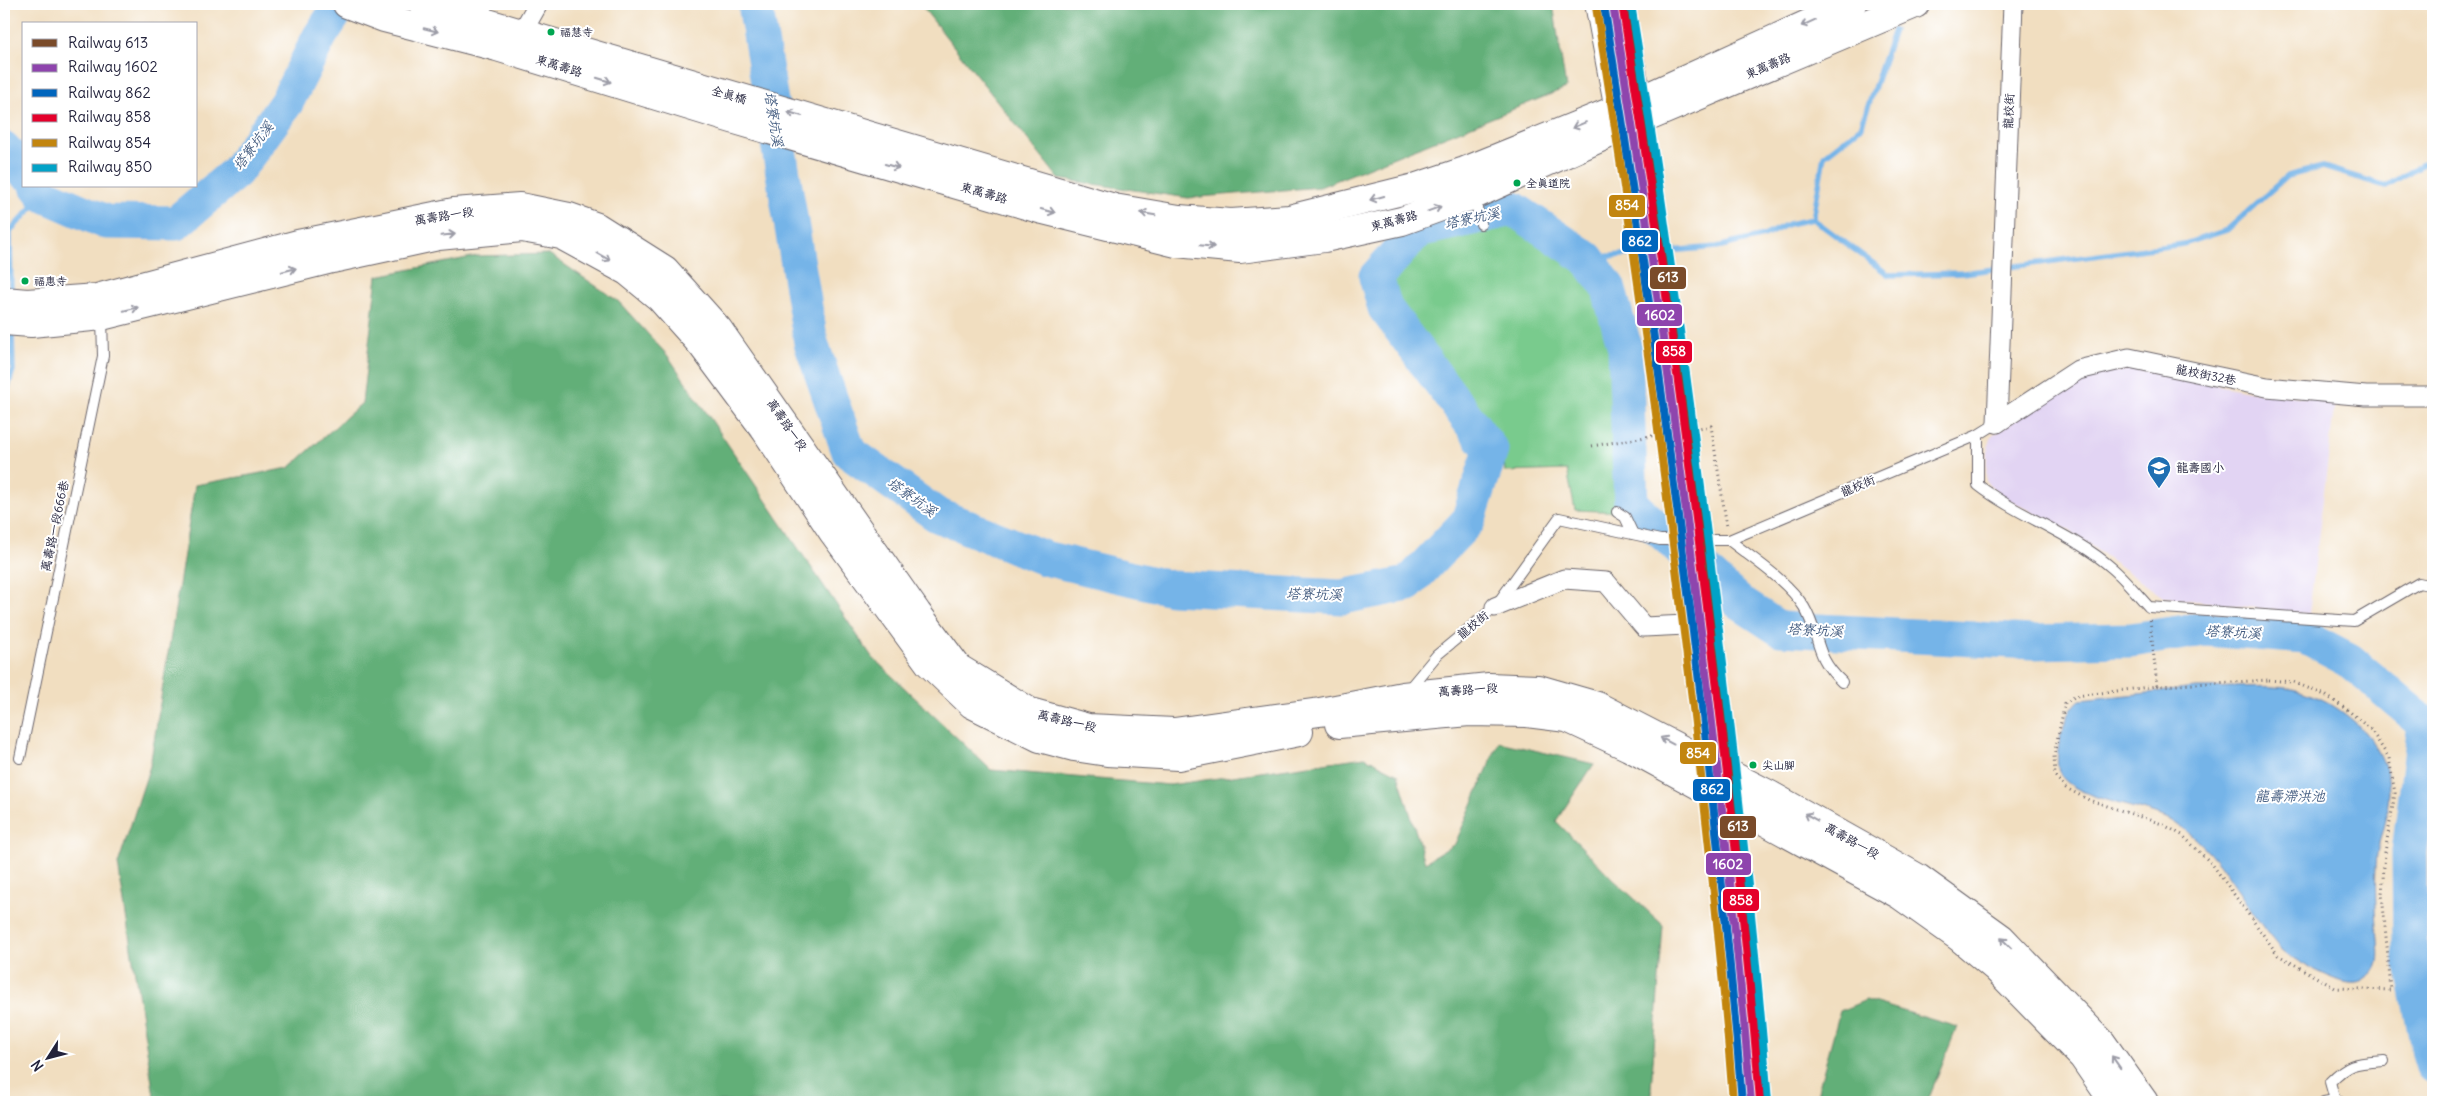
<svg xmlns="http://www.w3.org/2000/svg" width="2437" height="1106" font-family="Delius,'LXGW WenKai TC',sans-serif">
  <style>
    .built { fill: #e2d4f3 }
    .green { fill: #79cb8d; stroke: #4e7664 }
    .forest { fill: #62af78; stroke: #42685a }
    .water { fill: #74b4e8; stroke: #4b6b92 }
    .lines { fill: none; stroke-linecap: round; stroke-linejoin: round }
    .stream { stroke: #74b4e8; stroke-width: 5.5 }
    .river { stroke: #74b4e8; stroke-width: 35 }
    .lane-casing { stroke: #6a646a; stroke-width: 12 }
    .street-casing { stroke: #6a646a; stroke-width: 21 }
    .primary-casing { stroke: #6a646a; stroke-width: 30 }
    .path { stroke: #6a646a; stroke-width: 3; stroke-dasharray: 1 4; stroke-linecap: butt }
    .lane { stroke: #fff; stroke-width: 10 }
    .street { stroke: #fff; stroke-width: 19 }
    .primary { stroke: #fff; stroke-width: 28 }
    .rail-1-casing { stroke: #fff; stroke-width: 11 }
    .rail-2-casing { stroke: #fff; stroke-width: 11 }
    .rail-3-casing { stroke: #fff; stroke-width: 11 }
    .rail-4-casing { stroke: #fff; stroke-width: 11 }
    .rail-5-casing { stroke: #fff; stroke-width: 11 }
    .rail-6-casing { stroke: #fff; stroke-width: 11 }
    .rail-1 { stroke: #7a4b2a; stroke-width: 8 }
    .rail-2 { stroke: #8e44ad; stroke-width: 8 }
    .rail-3 { stroke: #0065bd; stroke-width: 8 }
    .rail-4 { stroke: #e4002b; stroke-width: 8 }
    .rail-5 { stroke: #c2850f; stroke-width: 8 }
    .rail-6 { stroke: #02a2c7; stroke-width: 8 }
    .oneway { stroke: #9c9ca7 }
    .bus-dot { fill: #00a651; stroke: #fff; stroke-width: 2 }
    .labels { text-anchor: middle; stroke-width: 4; stroke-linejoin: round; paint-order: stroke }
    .bus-label { font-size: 11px; fill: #22223b; stroke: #fff; text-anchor: start }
    .street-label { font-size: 12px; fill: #22223b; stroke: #fff }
    .poi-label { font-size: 12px; fill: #22223b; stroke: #fff; text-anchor: start }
    .water-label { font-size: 14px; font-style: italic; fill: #435c80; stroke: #fff }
    .line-badge { stroke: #fff; stroke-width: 2 }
    .badge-label { font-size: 14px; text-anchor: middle; font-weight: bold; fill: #fff }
  </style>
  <rect width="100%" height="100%" fill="#fff"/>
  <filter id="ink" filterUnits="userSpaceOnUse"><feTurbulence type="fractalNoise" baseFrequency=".02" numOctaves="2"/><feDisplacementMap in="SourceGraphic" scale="10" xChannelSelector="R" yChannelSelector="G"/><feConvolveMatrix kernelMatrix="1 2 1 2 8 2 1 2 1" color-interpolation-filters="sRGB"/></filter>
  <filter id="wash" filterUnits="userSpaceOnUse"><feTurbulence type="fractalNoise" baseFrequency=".0096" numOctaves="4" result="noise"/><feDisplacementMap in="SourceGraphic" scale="20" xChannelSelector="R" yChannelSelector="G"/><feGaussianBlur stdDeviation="1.12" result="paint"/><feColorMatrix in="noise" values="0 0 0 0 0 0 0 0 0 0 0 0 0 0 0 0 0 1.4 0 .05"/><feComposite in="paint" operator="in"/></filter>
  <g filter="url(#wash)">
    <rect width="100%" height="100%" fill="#f1dec0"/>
    <path class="built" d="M2135,369L2248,391L2335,401L2309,614L2163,597L2069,530L2001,496L1986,481L1987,451L1992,436L2078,377Z"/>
    <path class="green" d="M1506,217L1570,258L1595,283L1616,345L1625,512L1575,510L1567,470L1505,472L1503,447L1400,310L1388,278L1422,240Z"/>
    <g class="forest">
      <path d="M920,4H1553L1566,88L1320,187L1188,198L1059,179Z"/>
      <path d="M549,254L618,301L668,356L872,657L991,770L1170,785L1365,757L1398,774L1425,862L1455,844L1499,742L1594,764L1556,821L1614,880L1663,925L1651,1089L1654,1102H155L118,864L150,766L195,485L289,468L362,403L377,276L477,256Z"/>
      <path d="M1866,1000L1957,1027L1927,1102H1815L1840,1011Z"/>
    </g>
    <path class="water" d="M2196,688C2226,688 2264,684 2292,689C2338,699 2389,741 2389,791C2389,812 2380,833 2377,854C2374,883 2376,911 2378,940C2379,955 2381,968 2368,977C2364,980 2360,983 2356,983C2339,986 2290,959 2279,947C2244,908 2225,857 2181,827C2175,823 2168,818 2161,816C2138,806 2067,797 2059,771C2053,753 2065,711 2080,700Z"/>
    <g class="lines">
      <g class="stream">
        <path d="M1813,219L1824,156L1861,127L1894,30"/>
        <path d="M1587,258L1717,247L1764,236L1788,224L1813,219L1889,275L1963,273L2184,244L2227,230L2287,176L2323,167L2386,186L2433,158"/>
        <path d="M11,294L10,231L44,195"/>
        <path d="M4,400L13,370L12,329"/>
      </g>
      <g class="river">
        <path d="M755,4L811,343L849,452L937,515L1044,558L1171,588L1342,597L1408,584L1468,521L1491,450L1385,308L1376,277L1418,230L1514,209L1587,258L1608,287L1625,348L1631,504L1740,603L1780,629L2032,642L2131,640L2206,629L2305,637L2349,660L2425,724L2409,852L2410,953L2429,1053L2433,1066"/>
        <path d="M4,149L24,172"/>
        <path d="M37,186L44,195L106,222L176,223L236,172L286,103L320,36L341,4"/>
      </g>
    </g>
  </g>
  <g filter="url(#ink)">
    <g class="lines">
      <g class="lane-casing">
        <g id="lane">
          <path d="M1590,4L1610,111"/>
          <path d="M1629,4L1646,96"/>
          <path d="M486,21V4"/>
          <path d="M1474,196L1481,224"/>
          <path d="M1978,435V485C2019,517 2072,533 2112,568C2125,579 2137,594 2149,607L2354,621L2419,583L2433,586"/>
          <path d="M1617,512L1625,517L1633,534"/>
          <path d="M1729,540C1753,559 1788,581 1804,607C1821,636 1813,655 1842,682"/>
          <path d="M1407,691L1437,655L1495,607L1559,518L1660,540H1729L1978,435L1997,423"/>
          <path d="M20,758L103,356L102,318"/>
          <path d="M2324,1102L2335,1100"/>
          <path d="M2340,1102L2335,1100L2330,1082C2349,1062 2357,1063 2384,1061"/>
        </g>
      </g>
      <g class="street-casing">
        <g id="street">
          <path d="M513,38L521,34L538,4"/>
          <path d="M1997,423L2078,370L2129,358L2267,387L2366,396H2433"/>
          <path d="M1997,423L2013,4"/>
          <path d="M1495,607L1564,579L1606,582L1644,627L1686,625"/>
        </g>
      </g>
      <g class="primary-casing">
        <g id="primary">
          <path d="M347,4L384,18L497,47L732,119L1043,210L1176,243L1240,249L1324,238L1402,221L1474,195L1615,131L1915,4"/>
          <path d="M423,4L1114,208L1179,219L1231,223L1289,219L1414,188L1465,171L1647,97L1852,4"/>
          <path d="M4,301L27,303L97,298L298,244L454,212L520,207L569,217L597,227L665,270L718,329L917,613L958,668L1030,712L1088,728L1174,732L1320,712L1403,696L1489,687L1538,689L1597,706L1770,795L1918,878L2001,938L2102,1043L2144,1102"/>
          <path d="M4,321L31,323L102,316L332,259L438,236L522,228L561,235L627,271L660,298L702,345L766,431L833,532L929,663L972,704L1040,738L1074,747L1107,752L1178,756L1299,732"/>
          <path d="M1339,724L1469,712L1527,713L1567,718L1629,747L1900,895L1959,937L1996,968L2083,1057L2114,1102"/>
        </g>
      </g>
      <g class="path">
        <path d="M1592,446L1711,426L1727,527"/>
        <path d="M2150,620L2157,686"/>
        <path d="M1688,643L1699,731L1701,732"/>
        <path d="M2269,680L2293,682L2325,695L2349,711L2371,730L2389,758L2395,793L2385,852L2382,894L2391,990L2335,988L2278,955L2212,864L2182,835L2162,824L2089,800L2066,788L2055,776L2054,755L2065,703L2076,696L2157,686Z"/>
      </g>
      <use href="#lane" class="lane"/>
      <use href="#street" class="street"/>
      <use href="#primary" class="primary"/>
      <g class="rail-1-casing">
        <path id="rail-1" d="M1626,4C1684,368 1733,734 1764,1102"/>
      </g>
      <g class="rail-2-casing">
        <path id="rail-2" d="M1613,4C1646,207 1674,411 1699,615C1719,777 1738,939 1751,1102"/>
      </g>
      <g class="rail-3-casing">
        <path id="rail-3" d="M1604,5C1637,208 1665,412 1691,616C1711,778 1729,940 1742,1102"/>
      </g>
      <g class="rail-4-casing">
        <path id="rail-4" d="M1622,4C1655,207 1683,411 1708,615C1728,777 1747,939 1760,1101"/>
      </g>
      <g class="rail-5-casing">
        <path id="rail-5" d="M1596,7C1629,210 1657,413 1682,617C1702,778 1721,940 1733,1102"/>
      </g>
      <g class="rail-6-casing">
        <path id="rail-6" d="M1631,4C1664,207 1692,410 1717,614C1737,776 1755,938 1768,1101"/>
      </g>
      <use href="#rail-1" class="rail-1"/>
      <use href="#rail-2" class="rail-2"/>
      <use href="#rail-3" class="rail-3"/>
      <use href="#rail-4" class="rail-4"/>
      <use href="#rail-5" class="rail-5"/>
      <use href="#rail-6" class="rail-6"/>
    </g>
    <defs><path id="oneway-shaft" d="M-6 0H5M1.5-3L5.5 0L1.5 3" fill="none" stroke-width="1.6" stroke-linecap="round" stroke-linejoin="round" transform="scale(1.25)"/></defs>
    <g class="oneway">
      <use href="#oneway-shaft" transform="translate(1808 23) rotate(156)"/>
      <use href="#oneway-shaft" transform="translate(431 30) rotate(14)"/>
      <use href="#oneway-shaft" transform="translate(604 80) rotate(17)"/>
      <use href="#oneway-shaft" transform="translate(795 114) rotate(-164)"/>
      <use href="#oneway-shaft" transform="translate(1579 125) rotate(158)"/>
      <use href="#oneway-shaft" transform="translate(892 166) rotate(16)"/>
      <use href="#oneway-shaft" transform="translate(1377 198) rotate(165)"/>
      <use href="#oneway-shaft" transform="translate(1434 209) rotate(-20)"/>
      <use href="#oneway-shaft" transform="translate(1048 211) rotate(15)"/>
      <use href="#oneway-shaft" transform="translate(1148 214) rotate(-170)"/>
      <use href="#oneway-shaft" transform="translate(448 235) rotate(-6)"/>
      <use href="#oneway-shaft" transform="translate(1207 246) rotate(6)"/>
      <use href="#oneway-shaft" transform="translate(604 257) rotate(30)"/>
      <use href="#oneway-shaft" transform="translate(289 270) rotate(-14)"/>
      <use href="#oneway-shaft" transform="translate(131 309) rotate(-14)"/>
      <use href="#oneway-shaft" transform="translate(1667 741) rotate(-152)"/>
      <use href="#oneway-shaft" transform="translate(1811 817) rotate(-151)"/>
      <use href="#oneway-shaft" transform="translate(2006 943) rotate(-135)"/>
      <use href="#oneway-shaft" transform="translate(2116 1062) rotate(-125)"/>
    </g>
  </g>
  <defs>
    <g id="school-pin" transform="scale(1.25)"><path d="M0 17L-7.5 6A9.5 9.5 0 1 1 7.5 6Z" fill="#1f6fb2" stroke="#fff"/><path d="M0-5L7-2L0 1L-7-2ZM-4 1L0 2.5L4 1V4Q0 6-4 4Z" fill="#fff"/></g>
  </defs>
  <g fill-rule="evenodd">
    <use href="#school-pin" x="2159" y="468"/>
  </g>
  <g class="bus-dot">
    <circle cx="551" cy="32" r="4.5"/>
    <circle cx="1517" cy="183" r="4.5"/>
    <circle cx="25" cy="281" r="4.5"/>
    <circle cx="1753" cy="765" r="4.5"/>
  </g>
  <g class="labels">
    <g class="bus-label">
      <text x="560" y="36">福慧寺</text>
      <text x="1526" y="187">全真道院</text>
      <text x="34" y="285">福惠寺</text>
      <text x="1762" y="769">尖山腳</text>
    </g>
    <g class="street-label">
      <text transform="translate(559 66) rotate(17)" y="4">東萬壽路</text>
      <text transform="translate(1768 66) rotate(-23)" y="4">東萬壽路</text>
      <text transform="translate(729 95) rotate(16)" y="4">全真橋</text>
      <text transform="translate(2009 111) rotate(-88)" y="4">龍校街</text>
      <text transform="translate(984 193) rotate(16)" y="4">東萬壽路</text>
      <text transform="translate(444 216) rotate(-9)" y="4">萬壽路一段</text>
      <text transform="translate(1394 221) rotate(-15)" y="4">東萬壽路</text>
      <text transform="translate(2206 375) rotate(11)" y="4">龍校街32巷</text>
      <text transform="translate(787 425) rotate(55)" y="4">萬壽路一段</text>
      <text transform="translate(1858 486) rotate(-23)" y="4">龍校街</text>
      <text transform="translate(55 526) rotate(-78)" y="4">萬壽路一段666巷</text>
      <text transform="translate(1473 625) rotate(-40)" y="4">龍校街</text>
      <text transform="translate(1468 690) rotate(-4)" y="4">萬壽路一段</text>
      <text transform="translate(1067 721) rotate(13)" y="4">萬壽路一段</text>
      <text transform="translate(1852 841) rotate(29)" y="4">萬壽路一段</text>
    </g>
    <g class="poi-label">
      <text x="2176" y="472">龍壽國小</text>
    </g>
    <g class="water-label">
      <text transform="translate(774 119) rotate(81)" y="5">塔寮坑溪</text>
      <text transform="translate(253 146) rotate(-53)" y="5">塔寮坑溪</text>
      <text transform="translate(1472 218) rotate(-12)" y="5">塔寮坑溪</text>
      <text transform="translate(912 497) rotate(35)" y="5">塔寮坑溪</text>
      <text transform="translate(1314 594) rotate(1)" y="5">塔寮坑溪</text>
      <text transform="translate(1815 630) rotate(3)" y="5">塔寮坑溪</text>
      <text transform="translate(2233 632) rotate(3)" y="5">塔寮坑溪</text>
      <text x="2290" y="801">龍壽滯洪池</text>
    </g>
  </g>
  <g class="line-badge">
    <rect x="1608" y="194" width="38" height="24" rx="5" fill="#c2850f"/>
    <rect x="1621" y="229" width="38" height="24" rx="5" fill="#0065bd"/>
    <rect x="1649" y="266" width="38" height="24" rx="5" fill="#7a4b2a"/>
    <rect x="1636" y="303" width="47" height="24" rx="5" fill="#8e44ad"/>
    <rect x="1655" y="340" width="38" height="24" rx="5" fill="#e4002b"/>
    <rect x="1679" y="741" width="38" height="24" rx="5" fill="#c2850f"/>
    <rect x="1692" y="778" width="39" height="24" rx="5" fill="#0065bd"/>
    <rect x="1719" y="815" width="38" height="24" rx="5" fill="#7a4b2a"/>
    <rect x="1705" y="852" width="47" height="24" rx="5" fill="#8e44ad"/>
    <rect x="1722" y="888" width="38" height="24" rx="5" fill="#e4002b"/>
  </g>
  <g class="badge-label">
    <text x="1627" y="210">854</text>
    <text x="1640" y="246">862</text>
    <text x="1668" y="282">613</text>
    <text x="1660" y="320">1602</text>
    <text x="1674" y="356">858</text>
    <text x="1698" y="758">854</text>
    <text x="1712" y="794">862</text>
    <text x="1738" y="831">613</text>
    <text x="1728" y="869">1602</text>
    <text x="1741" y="905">858</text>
  </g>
  <rect width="2437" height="1106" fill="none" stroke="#fff" stroke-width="20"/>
  <rect x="22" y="22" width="175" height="165" fill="#ffffff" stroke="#a7a7b1"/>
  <rect x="32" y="39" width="25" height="8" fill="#7a4b2a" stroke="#a7a7b1"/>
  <text x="68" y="48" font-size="15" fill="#22223b">Railway 613</text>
  <rect x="32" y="64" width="25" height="8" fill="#8e44ad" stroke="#a7a7b1"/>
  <text x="68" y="72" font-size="15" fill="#22223b">Railway 1602</text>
  <rect x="32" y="89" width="25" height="8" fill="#0065bd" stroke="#a7a7b1"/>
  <text x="68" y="98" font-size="15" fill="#22223b">Railway 862</text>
  <rect x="32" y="114" width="25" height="8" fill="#e4002b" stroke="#a7a7b1"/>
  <text x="68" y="122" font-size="15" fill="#22223b">Railway 858</text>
  <rect x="32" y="139" width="25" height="8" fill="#c2850f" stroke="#a7a7b1"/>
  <text x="68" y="148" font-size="15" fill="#22223b">Railway 854</text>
  <rect x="32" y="164" width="25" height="8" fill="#02a2c7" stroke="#a7a7b1"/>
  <text x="68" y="172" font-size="15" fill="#22223b">Railway 850</text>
  <g transform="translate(48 1058) rotate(234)" stroke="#ffffff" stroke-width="4" paint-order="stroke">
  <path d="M0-4L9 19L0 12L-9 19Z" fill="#22223b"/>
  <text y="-8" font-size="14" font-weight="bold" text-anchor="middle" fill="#22223b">N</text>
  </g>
</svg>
